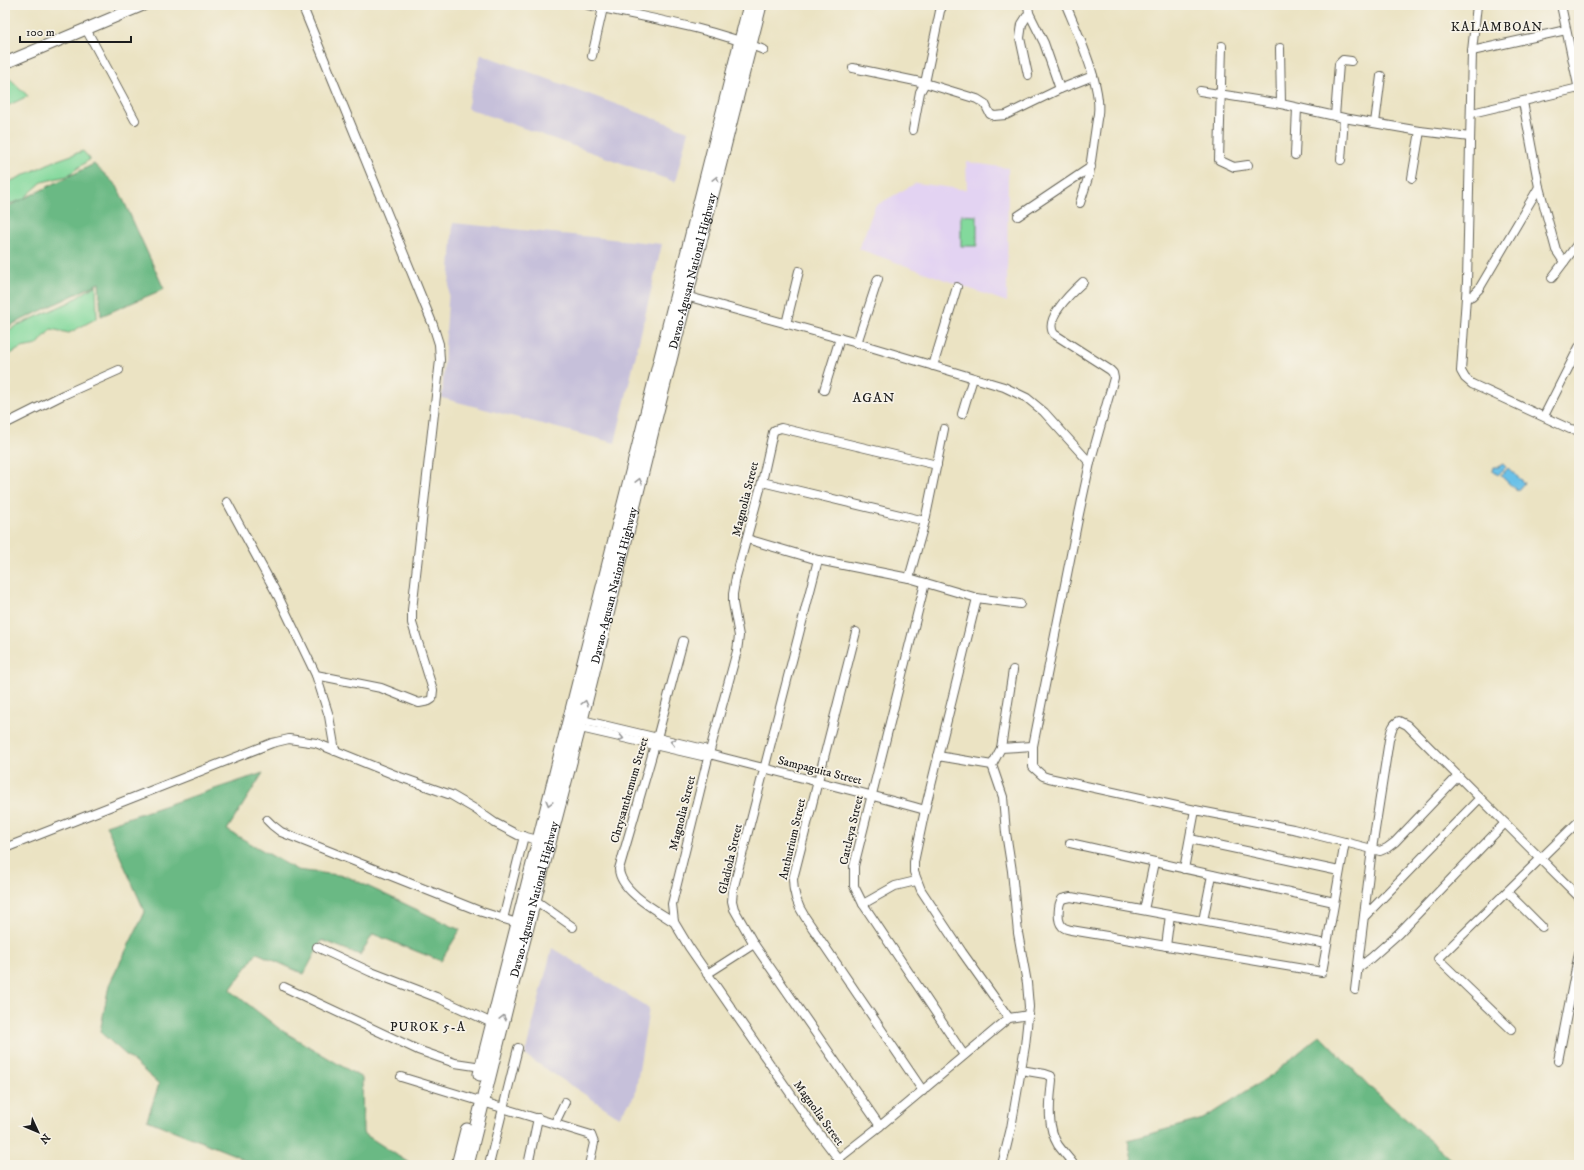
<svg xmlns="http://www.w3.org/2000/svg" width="1584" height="1170" font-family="'IM FELL DW Pica',serif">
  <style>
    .built { fill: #e3d3f2 }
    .industrial { fill: #c6c0da }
    .green { fill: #83d99c; stroke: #507a5c }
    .forest { fill: #6ab984; stroke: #436a50 }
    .water { fill: #6bc1e8; stroke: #446e82 }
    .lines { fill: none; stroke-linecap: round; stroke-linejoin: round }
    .minor-casing { stroke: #646256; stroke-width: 10 }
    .secondary-casing { stroke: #646256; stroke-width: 13 }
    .trunk-casing { stroke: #646256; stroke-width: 15 }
    .minor { stroke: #fff; stroke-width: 8 }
    .secondary { stroke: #fff; stroke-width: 11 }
    .trunk { stroke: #fff; stroke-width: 13 }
    .oneway { stroke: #999 }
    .labels { text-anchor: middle; stroke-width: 3.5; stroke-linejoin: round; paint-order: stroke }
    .street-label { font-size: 12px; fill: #1c1c1c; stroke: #f7f3e8 }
    .neighbourhood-label { font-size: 13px; letter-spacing: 1px; fill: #1c1c1c; stroke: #f7f3e8 }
    .quarter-label { font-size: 14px; letter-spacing: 1px; fill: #1c1c1c; stroke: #f7f3e8 }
  </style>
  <rect width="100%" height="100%" fill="#f7f3e8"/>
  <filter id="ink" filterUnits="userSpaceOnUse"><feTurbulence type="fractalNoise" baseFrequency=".025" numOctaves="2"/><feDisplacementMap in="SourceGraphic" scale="8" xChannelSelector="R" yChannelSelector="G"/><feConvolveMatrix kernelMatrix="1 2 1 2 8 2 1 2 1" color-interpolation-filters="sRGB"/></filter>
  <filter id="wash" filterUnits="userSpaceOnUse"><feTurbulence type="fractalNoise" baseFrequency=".012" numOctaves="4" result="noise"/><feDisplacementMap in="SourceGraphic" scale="16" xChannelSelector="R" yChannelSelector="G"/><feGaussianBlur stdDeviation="0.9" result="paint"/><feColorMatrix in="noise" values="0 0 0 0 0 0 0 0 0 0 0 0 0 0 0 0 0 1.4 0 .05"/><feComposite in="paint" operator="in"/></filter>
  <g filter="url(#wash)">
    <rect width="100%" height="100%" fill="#ebe3c3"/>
    <path class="built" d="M966,162L1008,168L1007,302L859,249L875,206L916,183L967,190Z"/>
    <g class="industrial">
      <path d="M481,54L688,131L675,182L467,108Z"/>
      <path d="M453,223L662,244L615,443L442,398Z"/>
      <path d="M552,948L649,1008L635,1095L619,1117L525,1055Z"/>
    </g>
    <g class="green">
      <path d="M5,74L28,96L5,107Z"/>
      <path d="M83,151L90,159L67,176L42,182L22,200L5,205V184L52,162Z"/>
      <path d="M961,215L977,216V246H961Z"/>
      <path d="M96,285L97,318L69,333L51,329L37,345L21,348L5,357V332L18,325L70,302Z"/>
    </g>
    <g class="forest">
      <path d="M94,164L117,186L164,289L101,316L99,283L5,328V208Z"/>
      <path d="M263,773L227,830L297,870L346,876L460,930L441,961L373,934L360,955L322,940L304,974L257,953L230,990L281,1030L362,1078L363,1133L412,1165H252L235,1155L147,1120L159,1084L100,1032L109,985L145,912L106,825Z"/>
      <path d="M1320,1035L1372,1089L1457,1165H1133L1128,1140L1203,1119L1273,1074Z"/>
    </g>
    <g class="water">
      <path d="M1503,464L1506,467L1498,475L1493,471L1494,467H1498Z"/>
      <path d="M1508,468L1524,483L1517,491L1501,476Z"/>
    </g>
  </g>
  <g filter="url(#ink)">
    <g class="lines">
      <g class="minor-casing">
        <g id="minor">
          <path d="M588,5C648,18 707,27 764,50"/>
          <path d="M1028,5L1029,13L1044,43L1060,89"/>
          <path d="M1066,5C1077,32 1105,91 1097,119L1089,175L1080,203"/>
          <path d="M1477,5L1472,51L1467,282L1461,371L1465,378L1472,384L1570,429L1579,430"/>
          <path d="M1561,5L1579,90"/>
          <path d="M86,29L135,120"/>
          <path d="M1222,46L1219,160L1234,167L1248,165"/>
          <path d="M1280,48L1281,104"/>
          <path d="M1472,51L1566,30"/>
          <path d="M592,56L603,8"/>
          <path d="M853,68L925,83L977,99L985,104L990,114L994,116L1006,115L1060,89L1093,76"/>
          <path d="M1028,75L1020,38L1022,24L1029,13"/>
          <path d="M1200,91L1281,104L1344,118L1420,131L1470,137"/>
          <path d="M1523,102L1539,187L1556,250L1564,262"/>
          <path d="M1472,113L1579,88"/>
          <path d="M1335,116L1339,64L1343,60L1351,61"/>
          <path d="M1375,123L1381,76"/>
          <path d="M913,130L920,92L925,83L940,11L943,5"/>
          <path d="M1295,155L1297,108"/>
          <path d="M1341,160L1344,118"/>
          <path d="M1412,178L1420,131"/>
          <path d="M1018,216L1091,167"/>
          <path d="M1552,278L1579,242"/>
          <path d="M1083,282C1072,292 1043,319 1054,334L1110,370L1113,373L1114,378L1090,463L1079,514L1033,746V767L1043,776L1049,778L1195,810L1293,829L1380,851L1387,848L1395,842L1458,776"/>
          <path d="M682,295L857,343L1004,387L1027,398L1044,412L1090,463"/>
          <path d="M1467,298L1472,296L1479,289L1539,187"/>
          <path d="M786,324L799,271"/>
          <path d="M857,343L878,279"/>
          <path d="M933,366L957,287"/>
          <path d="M824,390L840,338"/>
          <path d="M962,414L973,378"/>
          <path d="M1544,416L1579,347"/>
          <path d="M5,424L63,395L119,370"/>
          <path d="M762,482L925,521"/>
          <path d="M227,502L278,596L316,675L381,688L419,703L429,701L432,699L433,690L412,623V610L440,360L439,344L433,325L302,5"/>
          <path d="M747,539L818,560L909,578L977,598L1020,604"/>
          <path d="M818,560L733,890L732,901L734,909L754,944L880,1126"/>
          <path d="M909,578L925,521L944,429"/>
          <path d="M925,583L854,866V886L863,904L964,1055"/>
          <path d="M977,598L925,810L914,862V872L921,890L962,952L1009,1018"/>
          <path d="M856,632L793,879C793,893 797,905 805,917L923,1091"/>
          <path d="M316,675L329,716L335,751"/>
          <path d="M578,719L704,749L709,754"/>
          <path d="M576,727L702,756L709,754C781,773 854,790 925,810"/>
          <path d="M1001,748L1013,670"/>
          <path d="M938,756L992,765"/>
          <path d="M267,820L272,825L281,832L482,912L517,923"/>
          <path d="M1190,839L1339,871"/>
          <path d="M1070,843L1334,902"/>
          <path d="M5,848L272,743L289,739L316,743L400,777L451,795L475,809L495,823L518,835L542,841"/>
          <path d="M1184,869L1195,810"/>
          <path d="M1507,892L1542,927"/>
          <path d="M535,900L573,927"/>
          <path d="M863,904L895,886L916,881"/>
          <path d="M1144,910L1154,862"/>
          <path d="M1365,916L1480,798"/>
          <path d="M503,919L524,836"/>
          <path d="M1203,921L1212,875"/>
          <path d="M674,922C657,911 620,891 619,869L657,738L683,641"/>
          <path d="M1327,944L1071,897L1062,899C1058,904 1057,921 1062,926C1064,929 1068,929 1071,930L1322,972C1330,929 1337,886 1345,842"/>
          <path d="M1166,946L1170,915"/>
          <path d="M317,947L371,972L436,997L492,1023"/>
          <path d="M1358,968L1371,958L1398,934L1505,823"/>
          <path d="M707,974L754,944"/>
          <path d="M284,987L418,1050L455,1063L482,1067"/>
          <path d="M1355,990L1372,849L1389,740C1391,733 1391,725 1399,721L1407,725L1579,897"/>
          <path d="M1511,1029L1438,959L1579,821"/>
          <path d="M1558,1061L1579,953"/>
          <path d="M1021,1070L1045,1074L1051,1076L1052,1080C1050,1101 1046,1125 1058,1145C1063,1152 1069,1158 1074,1165"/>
          <path d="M401,1077L591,1135L594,1143L589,1165"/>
          <path d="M555,1123L565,1102"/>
          <path d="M838,1159L880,1126L1009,1018L1029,1015"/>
          <path d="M489,1165L518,1048"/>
          <path d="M528,1165L538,1118"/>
          <path d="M843,1165L808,1119L689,947L674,922L672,904L709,754L737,651L739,636L733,603V594L736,577L762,482L773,432L775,430L781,428L937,465"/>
          <path d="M1002,1165L1011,1128L1025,1046L1029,1007L1027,983L1018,933L1012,871L1006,833L1003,797L992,765L1001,748L1033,746"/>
        </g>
      </g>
      <g class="secondary-casing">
        <path id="secondary" d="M5,63L143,5"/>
      </g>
      <g class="trunk-casing">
        <g id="trunk">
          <path d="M480,1074L750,5"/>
          <path d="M458,1165L467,1130"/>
          <path id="s1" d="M467,1165L507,1004L581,720L654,423L760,5"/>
        </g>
      </g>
      <use href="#minor" class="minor"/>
      <use href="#secondary" class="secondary"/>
      <use href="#trunk" class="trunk"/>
    </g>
    <defs><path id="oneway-chevron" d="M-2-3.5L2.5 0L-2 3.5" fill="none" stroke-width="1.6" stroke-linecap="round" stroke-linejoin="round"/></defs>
    <g class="oneway">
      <use href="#oneway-chevron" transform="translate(716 179) rotate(-76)"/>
      <use href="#oneway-chevron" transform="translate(639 481) rotate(-76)"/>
      <use href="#oneway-chevron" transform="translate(585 703) rotate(-76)"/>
      <use href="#oneway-chevron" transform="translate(621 738) rotate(13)"/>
      <use href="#oneway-chevron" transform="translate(673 742) rotate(-167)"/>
      <use href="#oneway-chevron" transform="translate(549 803) rotate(105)"/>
      <use href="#oneway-chevron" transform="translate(503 1018) rotate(-76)"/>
    </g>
  </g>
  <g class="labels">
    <g class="street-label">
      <text dy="4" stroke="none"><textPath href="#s1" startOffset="922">Davao-Agusan National Highway</textPath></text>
      <text transform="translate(745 499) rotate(-76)" y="4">Magnolia Street</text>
      <text dy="4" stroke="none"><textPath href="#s1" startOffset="598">Davao-Agusan National Highway</textPath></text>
      <text transform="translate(820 770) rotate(14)" y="4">Sampaguita Street</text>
      <text transform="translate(629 790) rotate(-74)" y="4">Chrysanthemum Street</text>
      <text transform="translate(682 813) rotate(-76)" y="4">Magnolia Street</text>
      <text transform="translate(851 830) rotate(-77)" y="4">Cattleya Street</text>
      <text transform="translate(792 839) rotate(-77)" y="4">Anthurium Street</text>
      <text transform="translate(730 859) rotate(-77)" y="4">Gladiola Street</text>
      <text dy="4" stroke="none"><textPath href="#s1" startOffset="274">Davao-Agusan National Highway</textPath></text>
      <text transform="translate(819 1113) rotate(54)" y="4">Magnolia Street</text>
    </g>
    <g class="neighbourhood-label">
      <text x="1497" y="31">KALAMBOAN</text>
      <text x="428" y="1031">PUROK 5-A</text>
    </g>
    <g class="quarter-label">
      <text x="874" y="402">AGAN</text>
    </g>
  </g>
  <rect width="1584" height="1170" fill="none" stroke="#f7f3e8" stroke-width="20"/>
  <g transform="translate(38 1132) rotate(134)" stroke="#f7f3e8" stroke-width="3" paint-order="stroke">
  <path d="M0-3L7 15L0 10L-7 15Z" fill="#1c1c1c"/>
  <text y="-6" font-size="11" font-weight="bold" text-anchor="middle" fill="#1c1c1c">N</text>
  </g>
  <path d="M20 36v6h111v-6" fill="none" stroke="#1c1c1c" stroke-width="2"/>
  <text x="26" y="36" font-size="12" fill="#1c1c1c" stroke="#f7f3e8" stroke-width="3" paint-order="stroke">100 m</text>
</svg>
